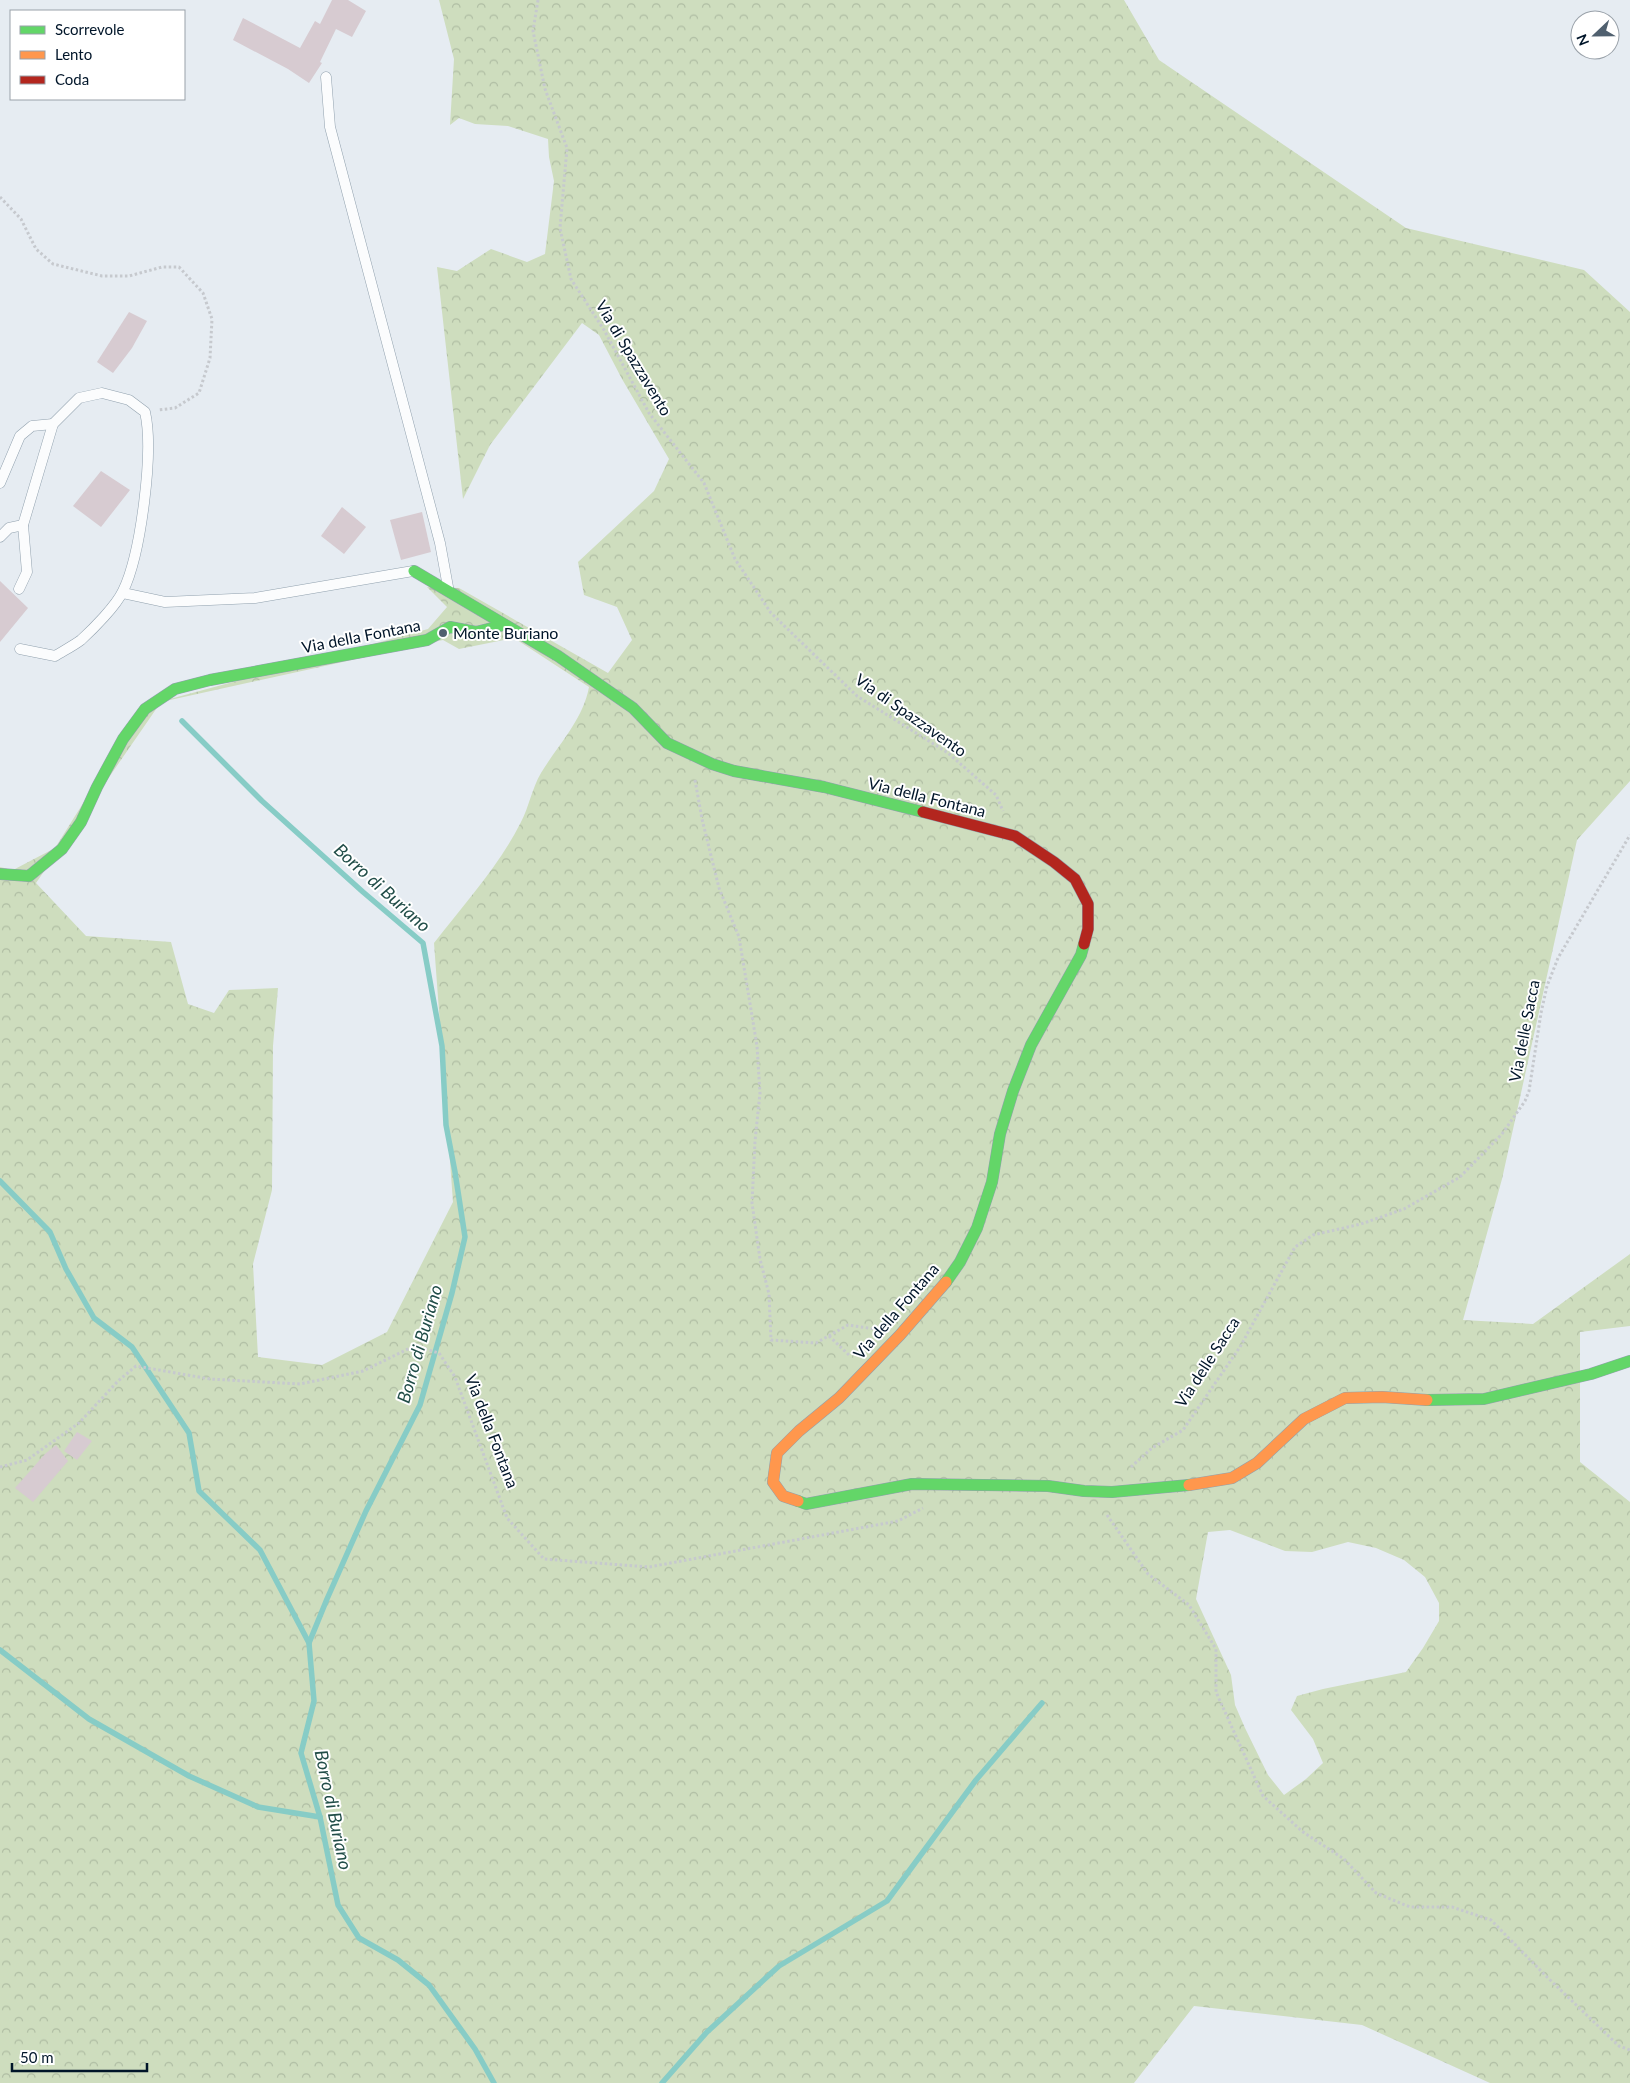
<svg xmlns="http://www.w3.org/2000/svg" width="1630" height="2083" font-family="Lato,sans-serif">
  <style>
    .forest { fill: url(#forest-crowns); fill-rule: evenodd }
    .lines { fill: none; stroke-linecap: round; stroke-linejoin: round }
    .stream { stroke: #87ccc6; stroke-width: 5.5 }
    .building { fill: #d7cbd1 }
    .lane-casing { stroke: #91a1ae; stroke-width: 11 }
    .fast-casing { stroke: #91a1ae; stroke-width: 12 }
    .slow-casing { stroke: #91a1ae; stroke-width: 12 }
    .jam-casing { stroke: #91a1ae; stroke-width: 12 }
    .path { stroke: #c6c9ce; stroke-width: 3; stroke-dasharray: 2.5 2.5; stroke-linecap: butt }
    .lane { stroke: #fbfcfd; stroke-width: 10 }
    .fast { stroke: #63d668; stroke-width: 11 }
    .slow { stroke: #ff974d; stroke-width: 11 }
    .jam { stroke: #b3261e; stroke-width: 11 }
    .poi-dot { fill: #50606f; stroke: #fff; stroke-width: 2 }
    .labels { text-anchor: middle; stroke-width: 4; stroke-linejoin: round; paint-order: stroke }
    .street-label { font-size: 16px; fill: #001529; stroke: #fff }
    .poi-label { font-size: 16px; fill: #001529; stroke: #fff; text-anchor: start }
    .water-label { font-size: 18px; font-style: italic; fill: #214d48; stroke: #fff }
  </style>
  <defs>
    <pattern id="forest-crowns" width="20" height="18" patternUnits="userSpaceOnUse" patternTransform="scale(1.25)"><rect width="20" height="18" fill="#ceddbe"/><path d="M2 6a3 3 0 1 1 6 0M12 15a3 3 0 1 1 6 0" fill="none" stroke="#afbda3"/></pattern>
  </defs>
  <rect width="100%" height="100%" fill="#e6ecf2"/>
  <path class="forest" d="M439,0H1124L1159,60L1406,228L1584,270L1630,312V781L1577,840L1502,1179L1463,1320L1533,1324L1630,1254V1326L1580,1332V1462L1630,1502V2083H1490L1362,2025L1194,2006L1134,2083H0V867L13,870L55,848L144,706L428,629L447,607L427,587L459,588L608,673L632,640L617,607L584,595L578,562L654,491L669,459L622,379L599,335L582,323L490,445L463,499L437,267L457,271L491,249L527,262L545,254L554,181L549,157L548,139L508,126L475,124L459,118L450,125L454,59ZM514,638L589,687C583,720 558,745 541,773C532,788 529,807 521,822C499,866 464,904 434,943L453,1202L387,1332L322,1365L258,1357L253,1264L272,1190L273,1046L278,988L229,990L214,1013L188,1004L171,942L86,936L36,883L161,702L443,640L459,649ZM1230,1530L1285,1551L1312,1552L1348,1542L1376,1548L1404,1560L1425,1577L1439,1603V1621L1423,1648L1406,1672L1323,1689L1297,1696L1291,1710L1313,1739L1323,1763L1306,1779L1284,1795L1268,1775L1245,1728L1235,1705L1231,1675L1196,1599L1208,1532Z"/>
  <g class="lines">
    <g class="stream">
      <path d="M182,721L262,801L363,892L423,943L442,1046L446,1125L455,1172L465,1237L452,1293L420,1405L366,1511L327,1599L309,1643L314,1701L301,1753L320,1817L338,1905L359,1938L398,1960L429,1985L475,2049L494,2083"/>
      <path d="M0,1181L50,1232L66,1269L94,1318L132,1347L189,1433L199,1491L260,1550L309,1643"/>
      <path d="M0,1650L89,1719L189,1776L258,1807L320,1817"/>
      <path d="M662,2083L707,2032L779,1966L887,1901L976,1780L1042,1703"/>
    </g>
  </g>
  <g class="building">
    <path d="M332,0H348L366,11L352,37L336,29L320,62L322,63L309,83L288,69L233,40L243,18L300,48L315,21L320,24Z"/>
    <path d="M129,312L147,321L132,348L113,373L97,362Z"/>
    <path d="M101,471L130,490L101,527L73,506Z"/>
    <path d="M342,507L366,527L344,554L321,536Z"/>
    <path d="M422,512L431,552L401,560L390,520Z"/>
    <path d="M0,581L28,608L0,642Z"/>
    <path d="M77,1432L92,1441L77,1460L64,1451Z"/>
    <path d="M56,1445L68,1461L33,1502L15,1488L45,1454Z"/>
  </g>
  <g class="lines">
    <g class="lane-casing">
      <g id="lane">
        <path d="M326,77L330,127L440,543L448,587"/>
        <path d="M0,483L20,436L32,426L53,424"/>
        <path d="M0,537L9,528L23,525"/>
        <path d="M19,589L27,572L23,525L53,424L79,398L102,393L129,400L145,412C154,451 141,554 123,591C116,606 93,629 81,640C73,646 63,651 55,656L20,649"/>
        <path d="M123,593L165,602L255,598L413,571"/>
      </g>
    </g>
    <g class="fast-casing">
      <g id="fast">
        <path d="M414,571L558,656L633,708L667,743L712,764L734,771L824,787L923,812"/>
        <path d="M0,874L29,876L62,849L81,822L97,787L123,739L145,709L175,689L210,680L427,640L450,627L476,632L504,625"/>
        <path d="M946,1282L960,1262L977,1228L992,1182L1000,1134L1013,1091L1031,1045L1081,955L1084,944"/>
        <path d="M1427,1400L1484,1399L1591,1374L1630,1361"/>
        <path d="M798,1501L806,1504L912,1484L1048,1486L1084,1491L1112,1492L1189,1485"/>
      </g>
    </g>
    <g class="slow-casing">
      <g id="slow">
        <path d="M1189,1485L1232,1478L1257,1463L1304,1419L1345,1398L1382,1397L1427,1400"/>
        <path d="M798,1501L783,1496L773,1482L777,1453L799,1431L839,1398L900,1335L946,1282"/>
      </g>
    </g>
    <g class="jam-casing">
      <path id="jam" d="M923,812L1015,836L1054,862L1075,879L1088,904V929L1084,944"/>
    </g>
    <g class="path">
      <path d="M538,0L533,31L545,89L567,148L560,228L571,279L604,330L649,413L704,483L735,559L771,613L857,696L948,753L996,795L1003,811"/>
      <path d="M0,197L21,219L36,249L53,264L102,276H129L162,267H179L203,293L212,319L210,358L199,393L175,408L158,410"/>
      <path d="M695,780L702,819L719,888L739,937L757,1046L760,1093L755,1141L752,1203L760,1259L769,1294L771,1340L816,1343L848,1325L875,1329"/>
      <path d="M829,1336L850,1356"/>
      <path d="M0,1467L27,1460L79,1423L118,1381L136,1366L210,1379L300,1384L363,1371L414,1346L439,1353L455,1377L507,1518L544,1559L649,1567L898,1521L923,1508"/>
      <path d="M1131,1467L1152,1448L1183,1430L1240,1347L1295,1247L1313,1235L1361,1224L1404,1209L1460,1177L1502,1134L1525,1101L1529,1091L1541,1013L1547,986L1558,958L1630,835"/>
      <path d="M1107,1515L1148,1574L1189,1605L1216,1649V1692L1263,1796L1303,1832L1344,1859L1376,1893L1410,1907H1452L1491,1920L1547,1977L1619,2046L1630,2050"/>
    </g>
    <use href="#lane" class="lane"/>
    <use href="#fast" class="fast"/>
    <use href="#slow" class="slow"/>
    <use href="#jam" class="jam"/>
  </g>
  <circle class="poi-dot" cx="443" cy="633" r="5"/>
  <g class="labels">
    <g class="street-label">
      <text transform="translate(634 358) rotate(59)" y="6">Via di Spazzavento</text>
      <text transform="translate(361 636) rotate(-11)" y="6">Via della Fontana</text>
      <text transform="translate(911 715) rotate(35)" y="6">Via di Spazzavento</text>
      <text transform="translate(927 797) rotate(14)" y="6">Via della Fontana</text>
      <text transform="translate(1524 1031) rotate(-79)" y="6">Via delle Sacca</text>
      <text transform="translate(896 1311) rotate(-49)" y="6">Via della Fontana</text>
      <text transform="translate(1207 1362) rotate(-57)" y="6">Via delle Sacca</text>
      <text transform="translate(492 1431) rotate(69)" y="6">Via della Fontana</text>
    </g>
    <g class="poi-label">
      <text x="453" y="639">Monte Buriano</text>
    </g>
    <g class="water-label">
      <text transform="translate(382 888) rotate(42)" y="6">Borro di Buriano</text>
      <text transform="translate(420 1344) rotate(-74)" y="6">Borro di Buriano</text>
      <text transform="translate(333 1810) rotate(78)" y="6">Borro di Buriano</text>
    </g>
  </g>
  <rect x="10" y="10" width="175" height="90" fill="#ffffff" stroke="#99a1a9"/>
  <rect x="20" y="26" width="25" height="8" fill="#63d668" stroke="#99a1a9"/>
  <text x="55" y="35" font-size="15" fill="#001529">Scorrevole</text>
  <rect x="20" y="51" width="25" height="8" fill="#ff974d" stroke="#99a1a9"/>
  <text x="55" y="60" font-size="15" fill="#001529">Lento</text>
  <rect x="20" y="76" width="25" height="8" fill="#b3261e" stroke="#99a1a9"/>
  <text x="55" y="85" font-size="15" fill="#001529">Coda</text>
  <g transform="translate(1595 35) rotate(248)"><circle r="24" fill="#ffffff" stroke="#99a1a9"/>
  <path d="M0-4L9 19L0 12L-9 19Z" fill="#50606f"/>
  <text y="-8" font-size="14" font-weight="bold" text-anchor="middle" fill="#001529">N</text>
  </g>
  <path d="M12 2063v8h135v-8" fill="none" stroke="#001529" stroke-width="2.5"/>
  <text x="20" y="2063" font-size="15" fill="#001529" stroke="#ffffff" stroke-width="4" paint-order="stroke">50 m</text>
</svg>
